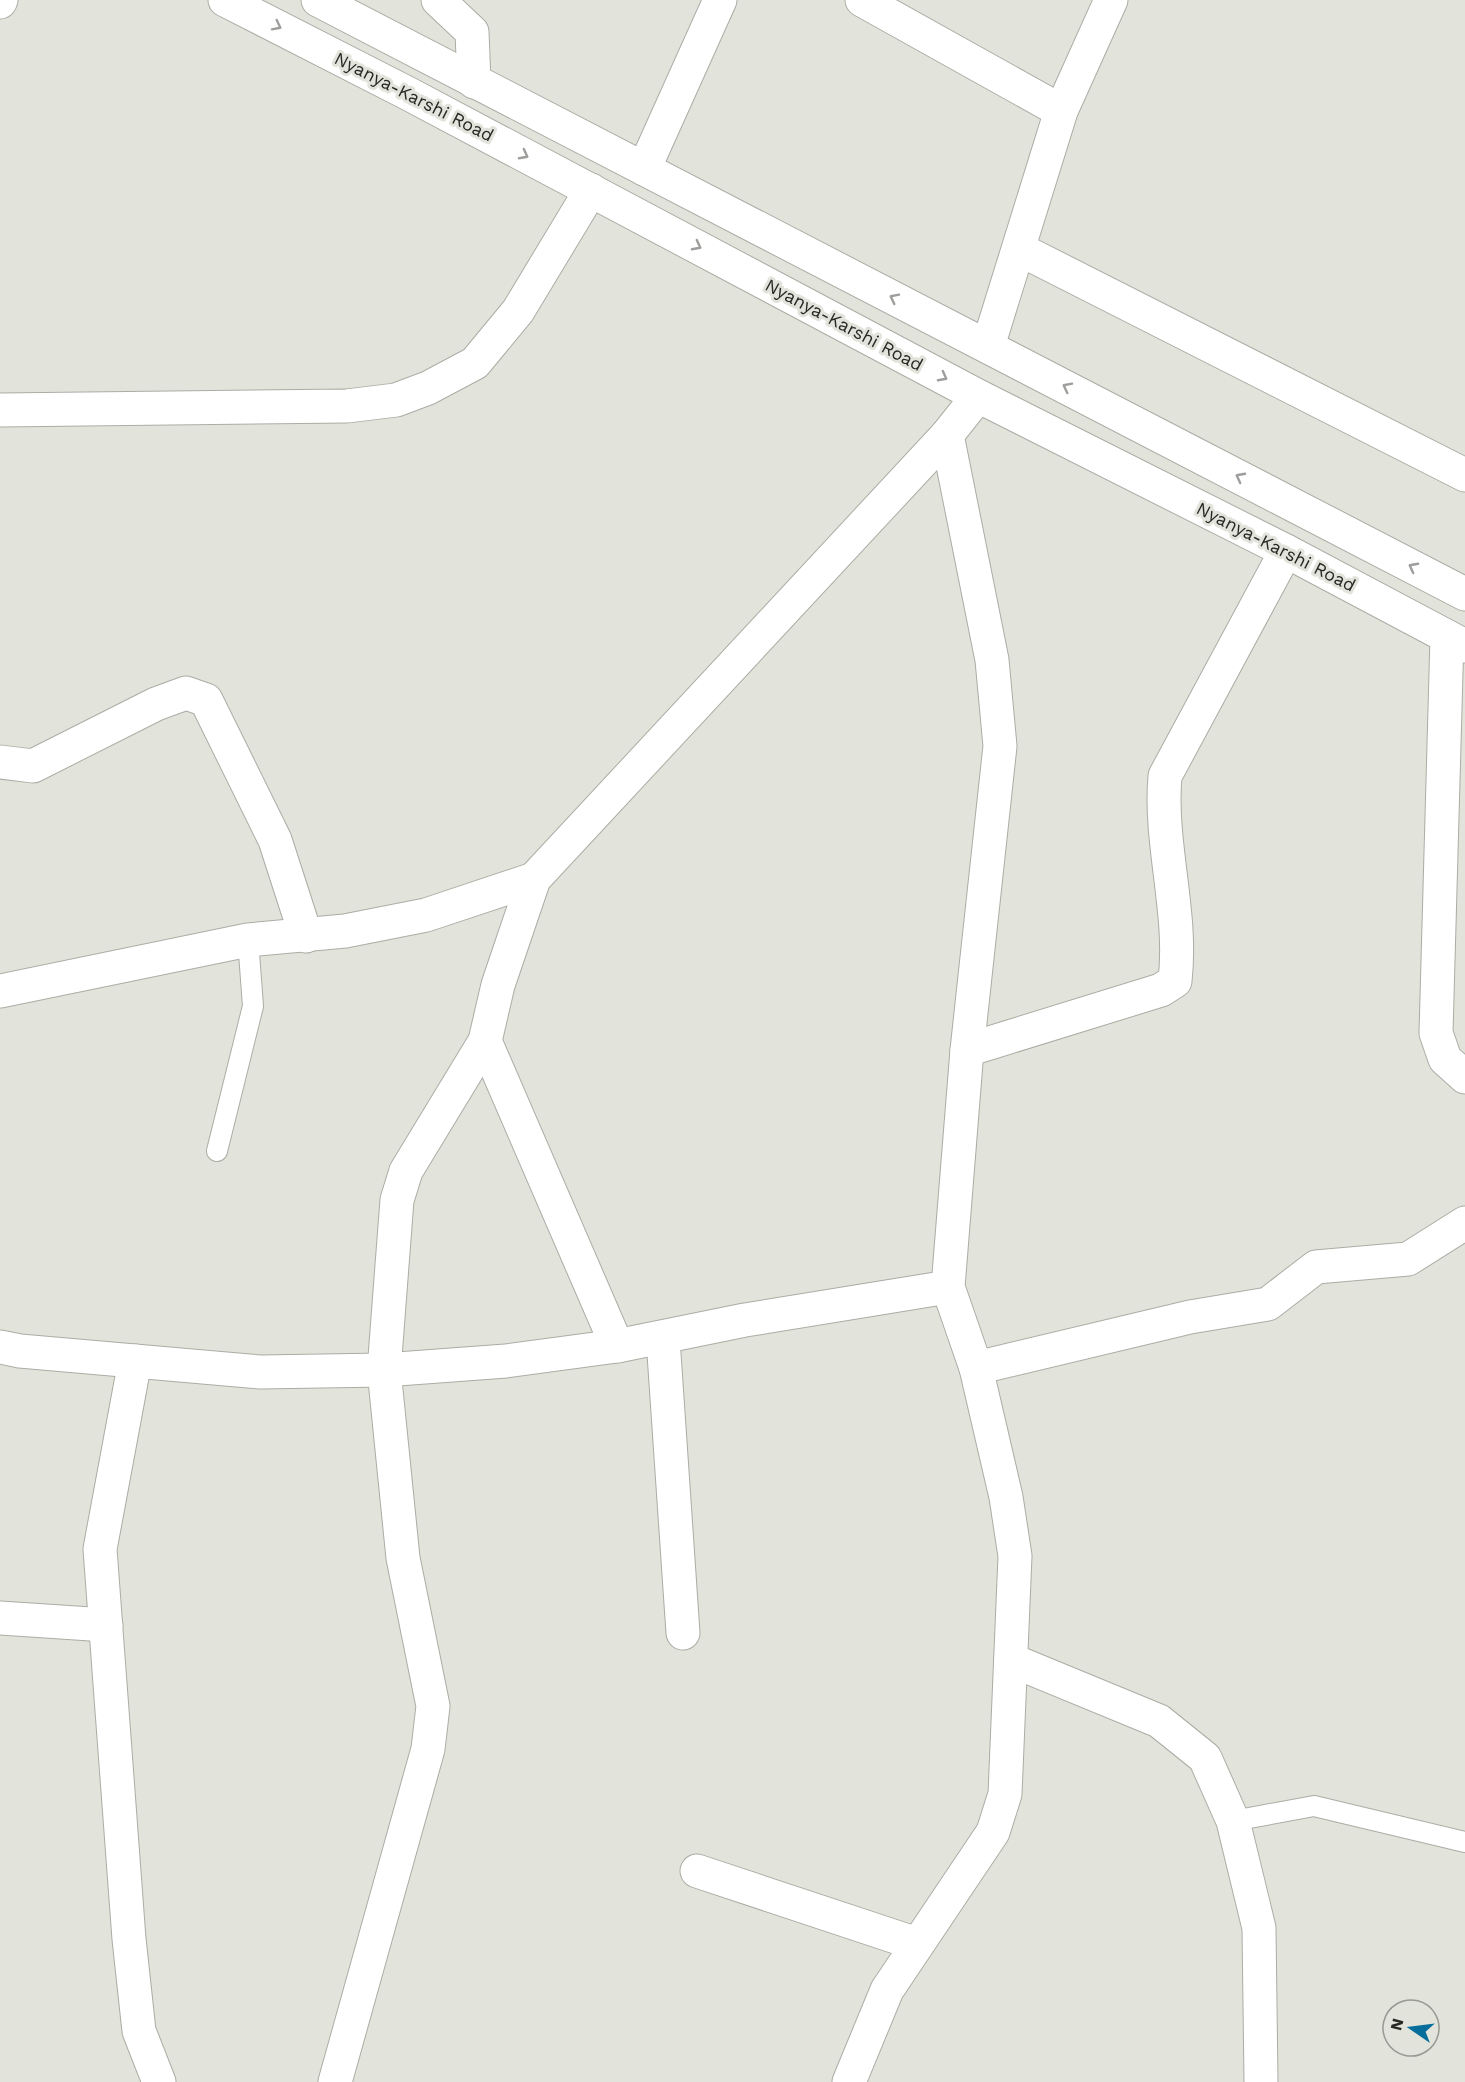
<svg xmlns="http://www.w3.org/2000/svg" width="1465" height="2082" font-family="'Work Sans',sans-serif">
  <style>
    .lines { fill: none; stroke-linecap: round; stroke-linejoin: round }
    .service-casing { stroke: #abada5; stroke-width: 22 }
    .minor-casing { stroke: #abada5; stroke-width: 35 }
    .primary-casing { stroke: #abada5; stroke-width: 35 }
    .service { stroke: #fff; stroke-width: 20 }
    .minor { stroke: #fff; stroke-width: 33 }
    .primary { stroke: #fff; stroke-width: 33 }
    .oneway { stroke: #9e9e9c }
    .labels { text-anchor: middle; stroke-width: 6; stroke-linejoin: round; paint-order: stroke }
    .street-label { font-size: 18px; fill: #272824; stroke: #e2e4db }
  </style>
  <rect width="100%" height="100%" fill="#e2e4db"/>
  <g class="lines">
    <g class="service-casing">
      <g id="service">
        <path d="M217,1151L253,1006L248,940"/>
        <path d="M1233,1821L1314,1806L1465,1842"/>
      </g>
    </g>
    <g class="minor-casing">
      <g id="minor">
        <path d="M438,0L472,32L474,82"/>
        <path d="M862,0L1061,111"/>
        <path d="M0,2L1,0"/>
        <path d="M644,169L720,0"/>
        <path d="M1019,249L1465,475"/>
        <path d="M988,346L1061,111L1111,0"/>
        <path d="M0,410L347,406L396,400L428,388L475,363L518,311L591,190"/>
        <path d="M1447,637L1436,1033L1445,1059L1465,1077"/>
        <path d="M0,762L33,766L156,704L186,693L206,700L275,840L306,936"/>
        <path d="M0,991L248,940L345,931L426,915L534,879"/>
        <path d="M485,1041L617,1346"/>
        <path d="M967,1050L1161,990L1175,981C1183,912 1159,844 1165,776L1286,551"/>
        <path d="M663,1339L683,1633"/>
        <path d="M0,1347L20,1351L260,1372L384,1370L506,1361L617,1346L745,1320L948,1287"/>
        <path d="M135,1361L100,1549L129,1939L139,2031L159,2082"/>
        <path d="M976,1368L1190,1317L1268,1304L1316,1267L1408,1259L1465,1223"/>
        <path d="M0,1618L106,1625"/>
        <path d="M1011,1660L1159,1721L1205,1758L1233,1821L1259,1928L1261,2082"/>
        <path d="M697,1871L917,1944"/>
        <path d="M335,2082L428,1749L433,1706L403,1558L384,1370L397,1200L406,1171L485,1041L498,985L534,879L947,435L978,396"/>
        <path d="M849,2082L887,1990L993,1832L1005,1794L1015,1556L1006,1497L976,1368L948,1287L967,1050L1000,746L992,660L947,435"/>
      </g>
    </g>
    <g class="primary-casing">
      <g id="primary">
        <path d="M225,0L409,94L978,396L1286,551L1465,646"/>
        <path d="M318,0L1465,594"/>
      </g>
    </g>
    <use href="#service" class="service"/>
    <use href="#minor" class="minor"/>
    <use href="#primary" class="primary"/>
  </g>
  <defs><path id="oneway-chevron" d="M-2-3.5L2.5 0L-2 3.5" fill="none" stroke-width="1.6" stroke-linecap="round" stroke-linejoin="round" transform="scale(1.5)"/></defs>
  <g class="oneway">
    <use href="#oneway-chevron" transform="translate(277 26) rotate(27)"/>
    <use href="#oneway-chevron" transform="translate(524 155) rotate(28)"/>
    <use href="#oneway-chevron" transform="translate(697 246) rotate(28)"/>
    <use href="#oneway-chevron" transform="translate(894 298) rotate(-153)"/>
    <use href="#oneway-chevron" transform="translate(943 377) rotate(28)"/>
    <use href="#oneway-chevron" transform="translate(1067 387) rotate(-153)"/>
    <use href="#oneway-chevron" transform="translate(1240 477) rotate(-152)"/>
    <use href="#oneway-chevron" transform="translate(1413 567) rotate(-152)"/>
  </g>
  <g class="labels">
    <g class="street-label">
      <text transform="translate(414 97) rotate(27)" y="6">Nyanya-Karshi Road</text>
      <text transform="translate(844 325) rotate(28)" y="6">Nyanya-Karshi Road</text>
      <text transform="translate(1276 547) rotate(27)" y="6">Nyanya-Karshi Road</text>
    </g>
  </g>
  <g transform="translate(1411 2028) rotate(284)"><circle r="28" fill="#e2e4db" stroke="#979992" stroke-width="1.5"/>
  <path d="M0-4.5L10 22L0 15L-10 22Z" fill="#076e9b"/>
  <text y="-9" font-size="16" font-weight="bold" text-anchor="middle" fill="#272824">N</text>
  </g>
</svg>
